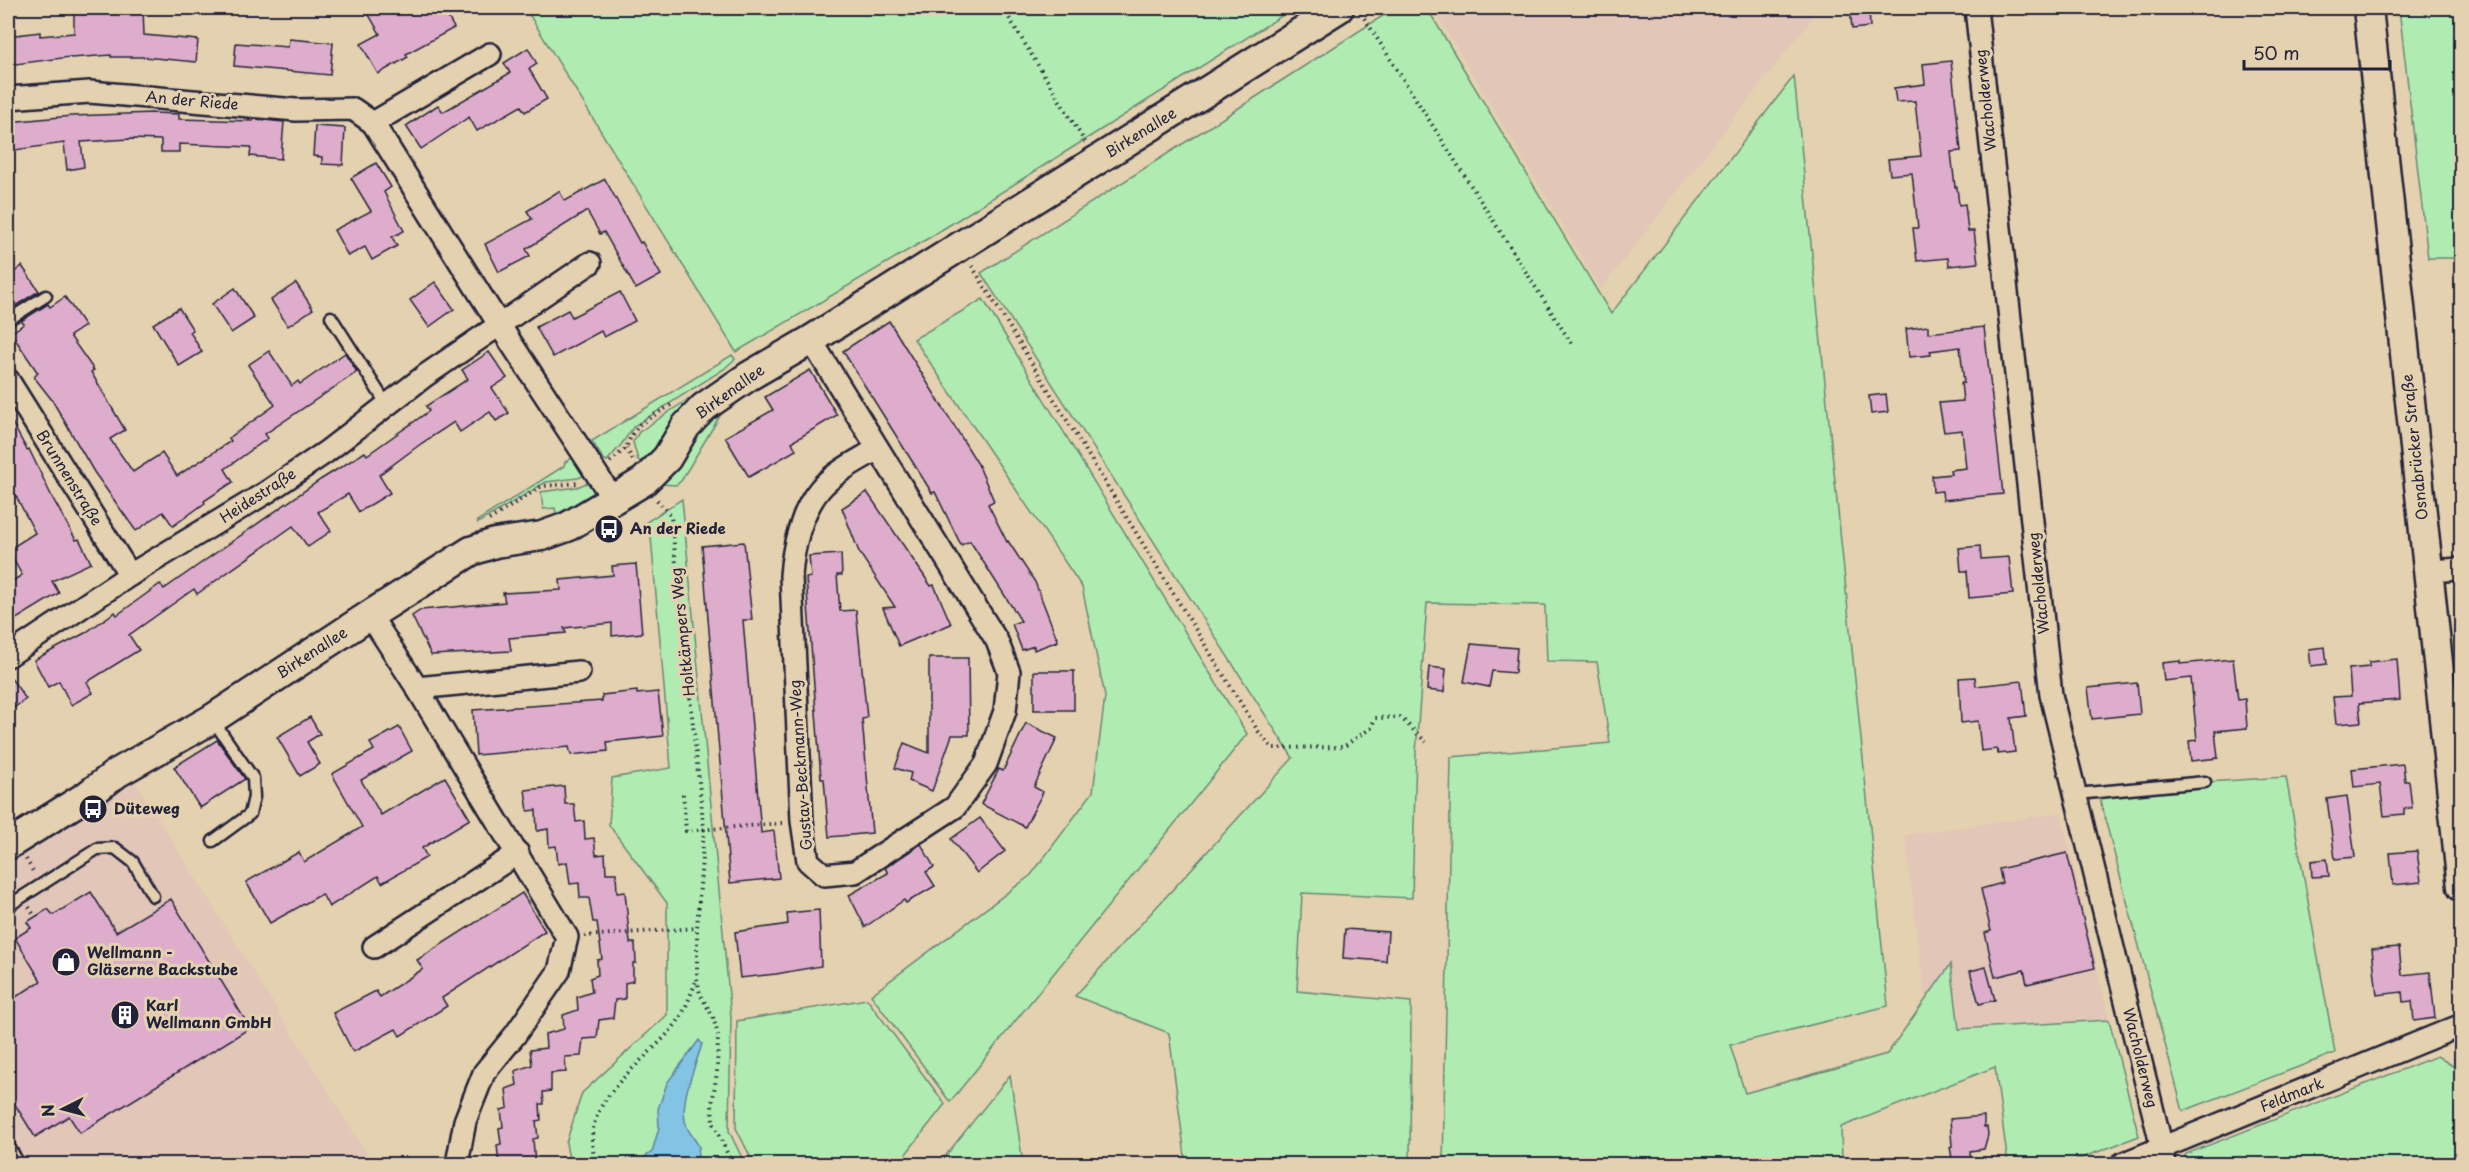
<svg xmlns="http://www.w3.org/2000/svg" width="2469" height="1172" font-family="'Playpen Sans',sans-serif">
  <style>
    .built { fill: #e2c6b8 }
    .green { fill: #b0ecb1; stroke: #698776; stroke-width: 1.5 }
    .water { fill: #83c3e3; stroke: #5c83a0; stroke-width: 1.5 }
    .building { fill: #dfadcc; stroke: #22223b; stroke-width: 1.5 }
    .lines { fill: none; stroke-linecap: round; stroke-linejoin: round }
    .lane-casing { stroke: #22223b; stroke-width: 15 }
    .street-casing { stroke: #22223b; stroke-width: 26 }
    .secondary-casing { stroke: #22223b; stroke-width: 33 }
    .path { stroke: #22223b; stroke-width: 4; stroke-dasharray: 1.5 4.5; stroke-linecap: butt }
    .lane { stroke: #e4d1af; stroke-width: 10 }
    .street { stroke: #e4d1af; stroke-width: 21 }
    .secondary { stroke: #e4d1af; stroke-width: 28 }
    .labels { text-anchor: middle; stroke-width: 6; stroke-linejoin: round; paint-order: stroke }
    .street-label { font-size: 15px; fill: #22223b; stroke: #e4d1af }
    .poi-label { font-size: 15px; font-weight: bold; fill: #22223b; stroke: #e4d1af; text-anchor: start }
  </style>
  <rect width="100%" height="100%" fill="#e4d1af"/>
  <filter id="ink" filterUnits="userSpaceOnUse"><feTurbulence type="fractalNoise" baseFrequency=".0167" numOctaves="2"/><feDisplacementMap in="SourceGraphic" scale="12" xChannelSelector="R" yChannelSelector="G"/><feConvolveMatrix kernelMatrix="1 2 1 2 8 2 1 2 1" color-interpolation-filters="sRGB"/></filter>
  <g filter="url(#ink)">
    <g class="built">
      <path d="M1433,8H1806L1813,17L1601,289Z"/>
      <path d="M135,781L373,1164H8V861Z"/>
      <path d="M2061,813L2109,1020L1959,1029L1951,964L1925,1001L1905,835Z"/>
    </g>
    <g class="green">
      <path d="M513,8H1294L932,236L736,352L529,14Z"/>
      <path d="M1395,8H1427L1611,314L1794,76L1888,1006L1730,1045L1745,1093L1887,1054L1951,964L1959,1029L2109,1020L2139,1136L2066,1164H2008L1995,1067L1841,1127L1842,1164H1443L1451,757L1610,743L1597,662L1547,661L1545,605L1427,603L1416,752L1412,898L1302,893L1297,991L1411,1002L1410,1164H1186L1169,1033L1075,996L1293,758L981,273Z"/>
      <path d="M2399,8H2461V258H2428Z"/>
      <path d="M983,299L1247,734L950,1102L871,995L1031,875L1093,792L1105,696L1082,587L914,339Z"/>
      <path d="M732,355L735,359L724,369L634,426L621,445L607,461L603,459L592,441Z"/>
      <path d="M737,369L670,431L645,463L638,460L633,442L639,432L732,370Z"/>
      <path d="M724,409L681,481L676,485L661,484L699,428Z"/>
      <path d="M575,451L585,475L578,478L546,482L478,523L477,521L564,466L565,462L571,459Z"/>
      <path d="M594,480L596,492C588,504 570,512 556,513L555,508L543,509L541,492L577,487Z"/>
      <path d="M682,499L731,1017L729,1131L745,1164H570L566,1143L582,1093L667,1015V903L609,825L612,778L671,768L651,537L645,523Z"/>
      <path d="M2286,777L2335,1053L2183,1111L2097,789Z"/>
      <path d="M867,999L945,1104L898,1164H754L736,1128L737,1021Z"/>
      <path d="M2437,1056L2459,1070L2461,1164H2181L2186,1154Z"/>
      <path d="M1010,1075L1023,1164H939Z"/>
    </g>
    <path class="water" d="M699,1040L702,1044C696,1066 677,1104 687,1127C690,1134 696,1140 699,1147L696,1164H641L640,1160L652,1152L659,1128L658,1109L667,1083Z"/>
    <g class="building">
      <path d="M74,8H143L144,35L198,40L196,62L144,57H111V55L71,58L70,57L8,65V36L40,32V36L74,33Z"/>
      <path d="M365,8H443L454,28L406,54L408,57L378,74L361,44L380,34Z"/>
      <path d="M1850,8H1869L1870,27L1852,29Z"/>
      <path d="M289,39L333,43L330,75L234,66L236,43L288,47Z"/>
      <path d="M528,48L537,64L529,69L547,99L525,112L521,106L477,131L469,117L421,149L406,126L438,105L443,112L510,73L504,63Z"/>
      <path d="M1951,61L1961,151L1951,152L1955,187H1957L1959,205L1965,204L1968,231H1974L1978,263L1949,266L1948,258L1917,261L1913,228H1918L1912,173L1890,175L1888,159L1921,156L1915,101L1896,102L1894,88L1925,84L1923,64Z"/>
      <path d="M152,113L179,114V119L253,121L254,119L284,122L281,159L250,156L251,147L179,144V152H161V140L130,139L81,142L84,167L67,170L64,143L8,151V122L72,116Z"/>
      <path d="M315,126L345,128L343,165L322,164V157L313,156Z"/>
      <path d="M376,163L391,187L384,192L404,231L392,237L397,246L372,260L365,247L348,256L334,230L371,211L351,178Z"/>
      <path d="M605,179L640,243L642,242L661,275L636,289L604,232L600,234L587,211L526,249L530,256L499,272L485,244L532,219L527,211L559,191L565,201Z"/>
      <path d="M22,266L39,291L12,308L8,301V277Z"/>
      <path d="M435,282L454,309L429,327L410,300Z"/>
      <path d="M296,283L313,309L288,326L271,300Z"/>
      <path d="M235,288L254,318L231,333L212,304Z"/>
      <path d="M620,292L635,321L604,337L601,331L553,357L536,327L568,310L572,317Z"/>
      <path d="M65,297L85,326L70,336L94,370L91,372L125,430L110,439L133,472L162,453L177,476L231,441L229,438L275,405L248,365L269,351L292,386L298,381L300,384L345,353L357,372L265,434L268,438L225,469L233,482L204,501L205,503L173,526L163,512L136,531L94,472L52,400L34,377L38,373L11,333L24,324L21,321L48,304L50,307Z"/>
      <path d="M179,308L193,330L190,332L202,352L179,366L153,324Z"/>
      <path d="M889,321L978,464L994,501L988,504L1007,542L1008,541L1035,582L1058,641L1034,650V646L1022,650L1012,624L1021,621L970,541L961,545L935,492L932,493L843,351Z"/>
      <path d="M1928,326V333L1984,327L2003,494L1943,500L1942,491L1933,492L1932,476L1951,474L1950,470L1966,468L1962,430L1944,432L1939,403L1963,401L1961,383H1964L1960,347L1930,351L1931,355L1909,357L1906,329Z"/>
      <path d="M489,352L507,378L492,388L509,413L496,421L490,412L460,432L454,422L422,443L379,475L390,493L359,512L348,494L318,512L331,531L308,547L293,526L197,594L194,589L129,635L139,650L87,682L93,693L71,705L59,681L48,687L34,660L85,633L115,612L117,615L160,584L164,589L320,480L365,452L367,455L429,411L426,406L468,379L462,370Z"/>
      <path d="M810,370L837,415L792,442L796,450L749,477L725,437L773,410L765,397Z"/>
      <path d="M1886,394L1888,412L1871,414L1869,396Z"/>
      <path d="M8,415L27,450L29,449L52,497L76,540L79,539L91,563L52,581L59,593L13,621L8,613V584L22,575L8,550L35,533L16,496L8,500Z"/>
      <path d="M867,492L931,586L934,585L951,624L899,646L883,608L895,607L859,552L842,508Z"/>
      <path d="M744,542L752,620H743L761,833L774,831L779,878L730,883L702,546Z"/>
      <path d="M1980,546L1981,559L2009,557L2013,594L1969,598L1967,571H1961L1959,548Z"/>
      <path d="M841,554L842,575H837L840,611L856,610L867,718L862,719L872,833L829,837L824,779H821L806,578L811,577L809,556Z"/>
      <path d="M636,564L642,633L612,636V623L564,628L566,633L509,638L511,651L431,655L412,616L421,610L505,602L503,593L561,590L560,580L613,575L612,566Z"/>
      <path d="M1471,644L1517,648L1515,673L1492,671L1489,687L1464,682Z"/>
      <path d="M2325,647L2327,664L2311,666L2309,649Z"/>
      <path d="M929,658H968L969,735H952L932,791L909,781L911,773L895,768L904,743L929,753Z"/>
      <path d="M2233,659L2238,700L2245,699L2247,728L2215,731L2218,758L2191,761L2189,741L2197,740L2191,678L2164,681L2162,663L2180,661V664Z"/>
      <path d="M2397,659L2400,700L2359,703L2361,722L2336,724L2333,697L2351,696L2349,669L2369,667V662Z"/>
      <path d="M1429,667L1446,669L1444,692L1427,690Z"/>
      <rect x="1034" y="671" width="40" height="39"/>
      <path d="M8,674L26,699L8,712Z"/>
      <path d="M1975,677L1976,686L2022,681L2026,716L2011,718L2015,752L1998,754L1997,749L1981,751L1978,721L1961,723L1959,678Z"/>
      <path d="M2137,683L2140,714L2092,719L2088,688Z"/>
      <path d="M637,691V694L658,692L663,736L607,742L608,751L571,755L569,747L476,755L473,710L602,701V695Z"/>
      <path d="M310,717L320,734L307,742L320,764L300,776L277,737Z"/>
      <path d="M1026,723L1057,738L1034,787L1043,792L1025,827L981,804L999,769L1003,771Z"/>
      <path d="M399,727L412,751L361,780L381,815L445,777L470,819L422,848L427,857L382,883L378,876L329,907L322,894L270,923L246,882L299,852L304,862L362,827L332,774L374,750L370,743Z"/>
      <path d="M217,740L245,779L200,808L174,767Z"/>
      <path d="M2403,764L2405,781H2409L2412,808L2404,809V814L2384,816L2380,784L2354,787L2352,769Z"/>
      <path d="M564,786L565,804H574L576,822L584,821L585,839L594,838L596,855L605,854L606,873H616L617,893L625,892L630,943H635L636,963H633V981L625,983V999L615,1000L613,1018L599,1020L597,1038L583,1039L581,1056L565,1057L566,1072L551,1073V1091L543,1092L544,1104H540L541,1120L536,1121L538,1138L533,1139L535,1163L499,1164L497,1145L501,1144L499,1128L503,1127L501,1110L508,1108L506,1089L517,1085L515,1071L532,1065L530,1050L546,1048L545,1034L564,1029L563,1015L578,1010L577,997L592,992L590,978L598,975L597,960L602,959L597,922H593L589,898H580L579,883L570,884L567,862L558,864L556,846L549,847L548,829L537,831L536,810L528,811L525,790Z"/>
      <path d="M2347,796L2355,857L2335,859L2327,799Z"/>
      <path d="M980,818L1005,851L977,873L951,839Z"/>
      <path d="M921,844L934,867L926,872L935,886L906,903L904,900L865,927L849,895L888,873L885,868Z"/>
      <path d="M2417,851L2421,882L2393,885L2390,853Z"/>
      <path d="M2067,853L2095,968L2027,984L2024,970L1995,977L1985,933L1991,931L1981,889L2002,883L1999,869Z"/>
      <path d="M2327,859L2329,876L2312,877L2311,861Z"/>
      <path d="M91,892L116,932L171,899L250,1028L80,1133L69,1116L35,1137L8,1093V1002L41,981L15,938L31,928L27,922L48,909L53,915Z"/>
      <path d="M522,893L545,931L442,998L447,1006L400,1036L396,1029L353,1052L333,1013L376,991L380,997L423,969L417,960Z"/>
      <path d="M819,910L821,966L776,974L740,978L735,932L788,924L787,913Z"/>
      <path d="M1345,929L1388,932L1386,961L1343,958Z"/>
      <path d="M2399,947L2402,975L2430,972L2435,1018L2414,1021L2412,1001L2403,1002L2402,992L2377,995L2372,949Z"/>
      <path d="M1986,967L1995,1000L1979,1004L1970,971Z"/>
      <path d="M1984,1116V1127H1987L1988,1135L1984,1149L1970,1151L1971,1164H1953L1950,1147L1952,1146L1950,1119Z"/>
    </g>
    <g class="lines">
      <g class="lane-casing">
        <g id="lane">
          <path d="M331,317L387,405"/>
          <path d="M8,320L46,296"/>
          <path d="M212,719L253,778L254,797L250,814L213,841"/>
          <path d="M2076,794L2205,782"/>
          <path d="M8,906L97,849L115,848L133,862L153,896"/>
          <path d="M8,1145L19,1164"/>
        </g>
      </g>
      <g class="street-casing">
        <g id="street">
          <path d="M1976,8L2051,695L2162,1148L2164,1164"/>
          <path d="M8,98L90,92L296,110L353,109L373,123L500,326L613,499"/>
          <path d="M373,123L490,54"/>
          <path d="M811,340L997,641L1009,672L1005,711L986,764L955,807L855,872L824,875L808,861L802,821L791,576C793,547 801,512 820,489C834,472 858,461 877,449"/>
          <path d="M8,380L130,575"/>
          <path d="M2428,571L2462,569"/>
          <path d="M370,615L417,688L567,937L559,971L515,1035L484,1073L465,1121L457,1164"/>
          <path d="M8,656L130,575L267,492L326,452L426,375L590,263"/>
          <path d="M417,688L579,672"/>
          <path d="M374,947L518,853"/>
          <path d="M2122,1164L2462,1025"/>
        </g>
      </g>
      <g class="secondary-casing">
        <g id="secondary">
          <path d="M2368,8L2462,887"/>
          <path d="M8,845L88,795L117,773L212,719L370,615L471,551L495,543L542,536L567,527L644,481L667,458L686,426L704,407L749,376L811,340L1339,8"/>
        </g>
      </g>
      <g class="path">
        <path d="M1003,8L1085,142"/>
        <path d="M1361,13L1573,346"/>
        <path d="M972,266L1258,731L1272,748L1343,747L1371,728L1375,718L1400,717L1426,742"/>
        <path d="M626,448L633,460"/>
        <path d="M610,462L626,448L631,436L640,424L671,405"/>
        <path d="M657,500L671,516L704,830L697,928V978L700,994L713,1017L718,1035L717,1072L712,1104L713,1122L732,1164"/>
        <path d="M489,520L542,486L579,483"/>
        <path d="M683,794L686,831L783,823"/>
        <path d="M26,859L34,873"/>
        <path d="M29,907L35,917"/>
        <path d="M584,936L697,928"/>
        <path d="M597,1164C572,1102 648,1063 678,1021C686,1009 691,993 697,979"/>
      </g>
      <use href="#lane" class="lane"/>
      <use href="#street" class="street"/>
      <use href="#secondary" class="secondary"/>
    </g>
  </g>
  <defs>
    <g id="bus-disc" transform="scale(1.5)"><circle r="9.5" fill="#22223b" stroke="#e4d1af"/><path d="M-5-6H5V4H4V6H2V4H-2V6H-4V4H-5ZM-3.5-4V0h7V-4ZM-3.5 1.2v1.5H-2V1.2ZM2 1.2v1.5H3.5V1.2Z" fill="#fff"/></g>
    <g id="shop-disc" transform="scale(1.5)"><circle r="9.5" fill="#22223b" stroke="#e4d1af"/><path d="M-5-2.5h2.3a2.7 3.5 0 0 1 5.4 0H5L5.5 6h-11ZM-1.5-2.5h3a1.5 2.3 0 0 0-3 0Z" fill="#fff"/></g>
    <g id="building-disc" transform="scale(1.5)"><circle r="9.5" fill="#22223b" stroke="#e4d1af"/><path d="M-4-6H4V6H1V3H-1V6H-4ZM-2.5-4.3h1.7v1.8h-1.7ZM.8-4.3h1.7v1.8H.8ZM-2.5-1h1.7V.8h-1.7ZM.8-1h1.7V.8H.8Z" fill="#fff"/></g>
  </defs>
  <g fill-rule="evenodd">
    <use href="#bus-disc" x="609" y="529"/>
    <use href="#bus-disc" x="93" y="809"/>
    <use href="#shop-disc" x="66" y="962"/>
    <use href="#building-disc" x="125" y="1015"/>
  </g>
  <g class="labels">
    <g class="street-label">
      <text transform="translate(1986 100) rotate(-96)" y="5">Wacholderweg</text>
      <text transform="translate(192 101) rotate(5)" y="5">An der Riede</text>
      <text transform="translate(1141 133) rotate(-32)" y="5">Birkenallee</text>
      <text transform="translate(730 392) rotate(-36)" y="5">Birkenallee</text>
      <text transform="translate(2415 447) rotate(-96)" y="5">Osnabrücker Straße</text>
      <text transform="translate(69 478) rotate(58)" y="5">Brunnenstraße</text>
      <text transform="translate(258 496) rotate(-33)" y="5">Heidestraße</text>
      <text transform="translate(2039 583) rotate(-96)" y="5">Wacholderweg</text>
      <text transform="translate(683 632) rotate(-96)" y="5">Holtkämpers Weg</text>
      <text transform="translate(312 653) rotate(-33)" y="5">Birkenallee</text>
      <text transform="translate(801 765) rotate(-94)" y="5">Gustav-Beckmann-Weg</text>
      <text transform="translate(2140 1058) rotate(76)" y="5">Wacholderweg</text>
      <text transform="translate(2292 1095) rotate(-22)" y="5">Feldmark</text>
    </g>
    <g class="poi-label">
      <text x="630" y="534">An der Riede</text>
      <text x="114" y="814">Düteweg</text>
      <text x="87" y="958">Wellmann -<tspan x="87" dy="17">Gläserne Backstube</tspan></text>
      <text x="146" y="1011">Karl<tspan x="146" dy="17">Wellmann GmbH</tspan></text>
    </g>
  </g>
  <rect width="2469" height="1172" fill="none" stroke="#e4d1af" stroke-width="30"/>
  <rect x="15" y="15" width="2439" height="1142" fill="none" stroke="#22223b" stroke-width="2" filter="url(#ink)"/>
  <g transform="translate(63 1109) rotate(264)" stroke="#e4d1af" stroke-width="4.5" paint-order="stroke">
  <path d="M0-4.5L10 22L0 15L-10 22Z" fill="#22223b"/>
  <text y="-9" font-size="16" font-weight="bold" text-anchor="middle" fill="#22223b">N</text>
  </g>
  <path d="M2244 60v9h146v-9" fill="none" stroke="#22223b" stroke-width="3"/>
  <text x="2253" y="60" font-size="18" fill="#22223b" stroke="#e4d1af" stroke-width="4.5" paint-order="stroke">50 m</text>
</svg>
